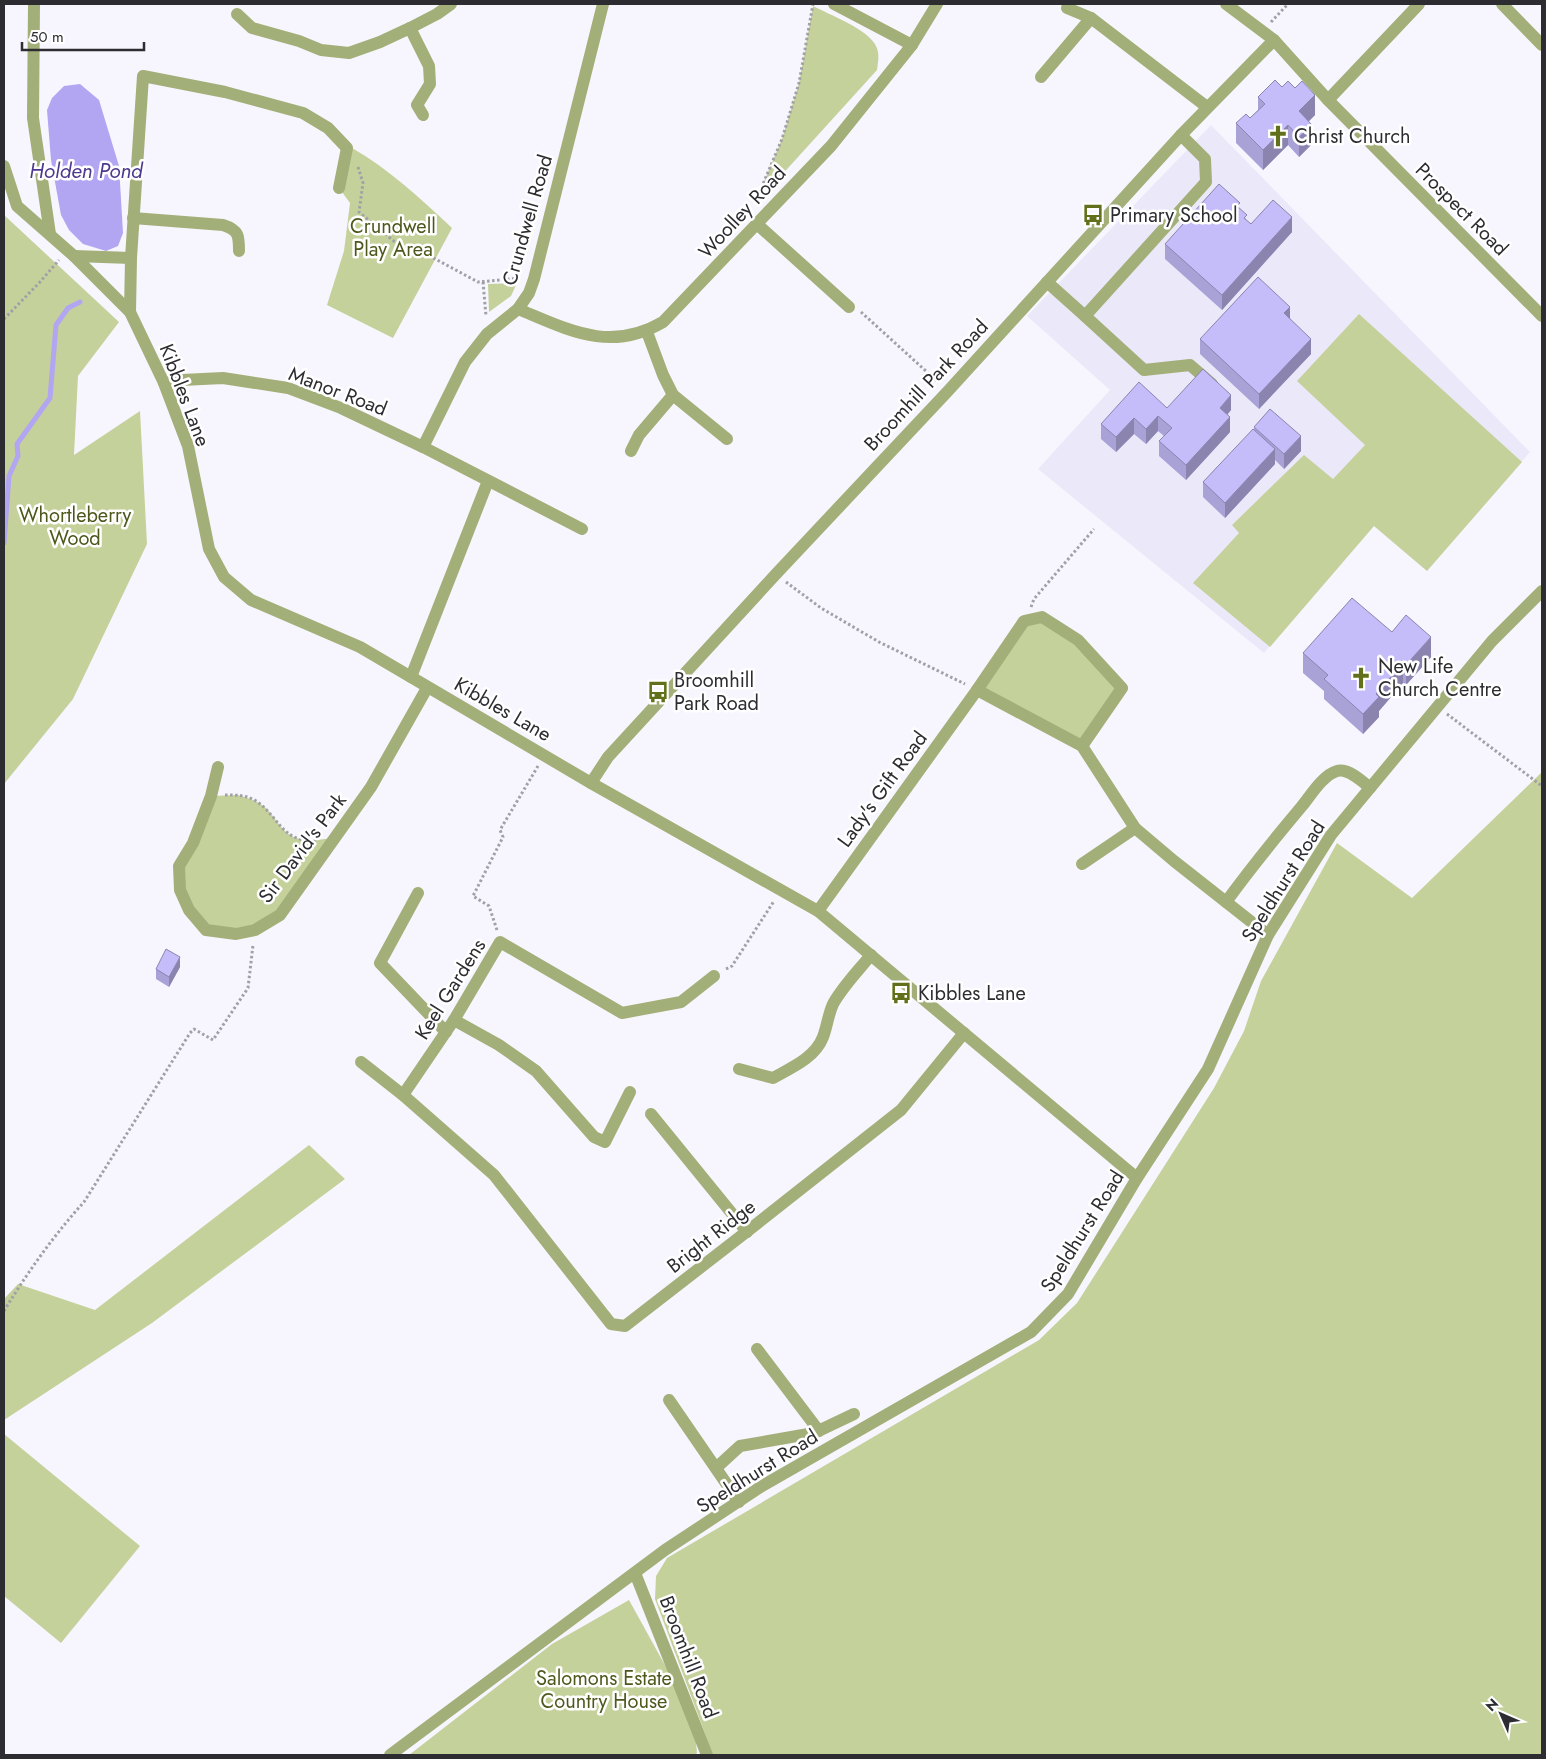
<svg xmlns="http://www.w3.org/2000/svg" width="1546" height="1759" font-family="Jost,sans-serif">
  <style>
    .built { fill: #ebe9f9 }
    .green { fill: #c5d19b }
    .water { fill: #b2a5f1 }
    .lines { fill: none; stroke-linecap: round; stroke-linejoin: round }
    .stream { stroke: #b2a5f1; stroke-width: 5 }
    .path { stroke: #a1a0a7; stroke-width: 3; stroke-dasharray: 2.5 2.5; stroke-linecap: butt }
    .minor { stroke: #a3af78; stroke-width: 12 }
    .wall { fill: #a9a2d7 }
    .shaded-wall { fill: #8a84af }
    .building { fill: #c5bcfa; stroke: #8a84af }
    .labels { text-anchor: middle; stroke-width: 5; stroke-linejoin: round; paint-order: stroke }
    .poi-label { font-size: 20px; fill: #2d2c30; stroke: #fff; text-anchor: start }
    .street-label { font-size: 20px; fill: #2d2c30; stroke: #fff }
    .park-label { font-size: 20px; fill: #4e581c; stroke: #fff }
    .water-label { font-size: 21px; font-style: italic; fill: #4e388f; stroke: #fff }
  </style>
  <rect width="100%" height="100%" fill="#f7f6fe"/>
  <path class="built" d="M1211,125L1530,452L1427,571L1374,526L1264,653L1038,469L1110,390L1027,316Z"/>
  <g class="green">
    <path d="M813,6C830,15 868,29 876,46C880,54 878,62 877,70L769,189L763,184L782,139L799,83Z"/>
    <path d="M352,148C389,169 421,199 452,228L393,338L327,305L344,251L350,203L339,188Z"/>
    <path d="M4,215L119,322L78,376L74,455L140,411L147,544L73,699L4,784Z"/>
    <path d="M517,283L511,296L489,312L488,284Z"/>
    <path d="M1359,314L1522,462L1427,571L1374,526L1270,647L1193,583L1239,533L1232,525L1304,455L1333,479L1365,445L1297,381Z"/>
    <path d="M1042,617L1078,640L1122,688L1082,746L977,690L1024,621Z"/>
    <path d="M1542,772V1755H713L655,1599L656,1576L667,1558L1039,1340L1077,1303L1214,1088L1244,1031L1261,981L1337,843L1412,898Z"/>
    <path d="M238,795C249,798 257,801 266,808C276,818 282,833 296,838C309,842 322,839 335,838L280,915L255,930H206L189,910L179,866L211,796Z"/>
    <path d="M309,1145L345,1179L152,1323L4,1420V1299L18,1284L95,1310Z"/>
    <path d="M4,1434L140,1546L61,1643L4,1596Z"/>
    <path d="M629,1600L666,1667L695,1733L697,1753L695,1755H409L552,1644Z"/>
  </g>
  <path class="water" d="M80,84L99,100L119,166L123,233L118,246L106,251L83,244L69,230L61,215L51,160L47,110L52,98L64,86Z"/>
  <g class="lines">
    <path class="stream" d="M4,543L9,476L18,456L17,444L50,398L56,325L68,308L80,302"/>
    <g class="path">
      <path d="M1271,22L1288,4"/>
      <path d="M358,167L363,183L359,212L402,248L428,255L478,282L521,278"/>
      <path d="M770,190L763,184L782,139L799,83L813,4"/>
      <path d="M483,282L486,316"/>
      <path d="M861,312L938,382"/>
      <path d="M4,319L39,283L59,260"/>
      <path d="M786,582L821,608L879,642L965,684"/>
      <path d="M1031,607L1034,599L1094,529"/>
      <path d="M1447,714L1542,786"/>
      <path d="M225,795C236,795 247,795 256,801C279,816 282,844 317,840"/>
      <path d="M497,930L489,906L473,896L503,837L500,830L538,766"/>
      <path d="M726,969L732,966L774,901"/>
      <path d="M4,1311C27,1273 54,1235 84,1202L190,1033L194,1029L213,1040L248,988L253,945"/>
    </g>
    <g class="minor">
      <path d="M34,4L33,118L50,234"/>
      <path d="M834,4L912,45"/>
      <path d="M1226,4L1274,40L1328,100L1542,316"/>
      <path d="M1502,4L1542,45"/>
      <path d="M1067,8L1091,18L1207,107"/>
      <path d="M237,14L252,28L299,41L321,50L349,53L380,42L410,28L437,14L451,4"/>
      <path d="M410,28L429,66L430,84L417,105L423,115"/>
      <path d="M1041,77L1091,18"/>
      <path d="M1328,100L1419,4"/>
      <path d="M4,166L17,206L74,256L130,312L164,383L188,446L209,549L224,577L251,600L360,647L591,783L818,911L1137,1178"/>
      <path d="M133,218L223,225C239,230 239,236 239,251"/>
      <path d="M757,224L849,307"/>
      <path d="M74,256L131,258"/>
      <path d="M1047,282L1085,316L1206,182L1205,159L1181,135"/>
      <path d="M518,309C569,330 610,353 663,322L831,146L912,45L937,4"/>
      <path d="M130,312L131,258L143,76L225,92L303,113L328,128L347,148L339,188"/>
      <path d="M1085,316L1144,370L1190,365L1212,384"/>
      <path d="M647,332L663,375L673,395L727,439"/>
      <path d="M164,383L182,380L223,378L288,388L341,408L423,447L582,529"/>
      <path d="M423,447L465,362L487,334L518,309L529,293L534,279L603,4"/>
      <path d="M631,451L639,435L673,395"/>
      <path d="M411,677L488,481"/>
      <path d="M977,690L1024,621L1042,617L1078,640L1122,688L1082,746"/>
      <path d="M218,767L211,796L193,843L179,866L180,890L189,910L206,930L236,934L255,930L280,915L371,787L427,688"/>
      <path d="M591,783L608,757L776,574L948,391L1181,135L1274,40"/>
      <path d="M1082,864L1135,828"/>
      <path d="M418,893L380,963L446,1032"/>
      <path d="M1226,902C1250,869 1276,837 1302,806C1311,795 1323,775 1337,771C1348,768 1362,781 1370,788"/>
      <path d="M818,911L977,690L1082,746L1135,828L1174,861L1268,935"/>
      <path d="M714,976L681,1002L622,1013L500,942L454,1020L403,1095L494,1175L611,1324L625,1326L754,1226L901,1110L964,1033"/>
      <path d="M454,1020L499,1045L536,1071L594,1137L605,1142L630,1092"/>
      <path d="M361,1062L403,1095"/>
      <path d="M739,1069L773,1078C791,1068 815,1058 823,1037C827,1027 828,1015 833,1004C843,986 858,971 871,955"/>
      <path d="M651,1114L747,1232"/>
      <path d="M757,1349L819,1431"/>
      <path d="M669,1400L739,1502"/>
      <path d="M716,1468L740,1446L814,1433L854,1414"/>
      <path d="M635,1573L707,1755"/>
      <path d="M390,1755L665,1550L762,1486L1031,1332L1068,1294L1137,1178L1208,1069L1268,935L1331,835L1492,641L1542,591"/>
    </g>
  </g>
  <g class="wall">
    <path d="M1282,87L1315,115L1309,121L1312,144L1299,157L1288,145L1263,170L1236,143V123L1250,118L1258,110V97Z"/>
    <path d="M1240,209L1247,221L1251,224L1292,232L1222,310L1165,259V244Z"/>
    <path d="M1290,318L1311,354L1259,409L1200,354V339Z"/>
    <path d="M1167,408L1231,410L1227,415L1230,432L1186,480L1159,456V441L1164,436L1158,431L1146,444L1134,434L1116,452L1101,439V424Z"/>
    <path d="M1254,427L1301,451L1284,469L1275,460V464L1225,518L1203,497V482L1254,430Z"/>
    <path d="M1392,632L1431,657L1406,685L1403,683L1379,711V717L1363,734L1324,699V691L1303,673V653Z"/>
    <path d="M180,967L169,987L156,979V969Z"/>
  </g>
  <g class="shaded-wall">
    <path d="M1315,95V115L1299,131V111Z"/>
    <path d="M1288,125V145L1263,170V150Z"/>
    <path d="M1312,125V144L1299,157V137Z"/>
    <path d="M1292,217V232L1222,310V295Z"/>
    <path d="M1290,307V322L1284,313Z"/>
    <path d="M1311,339V354L1259,409V394Z"/>
    <path d="M1231,395V410L1220,423V408Z"/>
    <path d="M1158,416V431L1146,444V429Z"/>
    <path d="M1230,417V432L1186,480V465Z"/>
    <path d="M1134,418V434L1116,452V437Z"/>
    <path d="M1301,436V451L1284,469V454Z"/>
    <path d="M1275,449V464L1225,518V503Z"/>
    <path d="M1431,637V657L1406,685V665Z"/>
    <path d="M1403,663V683L1379,711V717L1363,734V714L1376,694Z"/>
    <path d="M180,957V967L169,987V977Z"/>
  </g>
  <g class="building">
    <path d="M1275,80L1282,87L1288,81L1295,88L1302,81L1315,95L1299,111L1312,125L1299,137L1288,125L1263,150L1236,123L1246,114L1250,118L1265,104L1258,97Z"/>
    <path d="M1219,184L1240,203L1237,206L1247,215L1244,218L1251,224L1273,200L1292,217L1222,295L1165,244Z"/>
    <path d="M1258,277L1290,307L1284,313L1311,339L1259,394L1200,339Z"/>
    <path d="M1203,369L1231,395L1220,408L1230,417L1186,465L1159,441L1172,428L1158,416L1146,429L1134,418L1116,437L1101,424L1139,382L1167,408Z"/>
    <path d="M1270,409L1301,436L1284,454L1254,427Z"/>
    <path d="M1253,429L1275,449L1225,503L1203,482Z"/>
    <path d="M1352,598L1392,632L1406,615L1431,637L1406,665L1403,663L1376,694L1379,697L1363,714L1324,679L1328,675L1303,653Z"/>
    <path d="M166,949L180,957L169,977L156,969Z"/>
  </g>
  <defs>
    <g id="church-bare" transform="scale(1.725)"><path d="M-1.2-6h2.4v3.5h3.3v2.4h-3.3V6h-2.4V-.1h-3.3v-2.4h3.3Z" fill="#63701b" stroke="#fff" stroke-width="2.5" paint-order="stroke"/></g>
    <g id="bus-bare" transform="scale(1.725)"><path d="M-5-6H5V4H4V6H2V4H-2V6H-4V4H-5ZM-3.5-4V0h7V-4ZM-3.5 1.2v1.5H-2V1.2ZM2 1.2v1.5H3.5V1.2Z" fill="#63701b" stroke="#fff" stroke-width="2.5" paint-order="stroke"/></g>
  </defs>
  <g fill-rule="evenodd">
    <use href="#church-bare" x="1278" y="136"/>
    <use href="#bus-bare" x="1093" y="215"/>
    <use href="#church-bare" x="1361" y="678"/>
    <use href="#bus-bare" x="658" y="692"/>
    <use href="#bus-bare" x="901" y="993"/>
  </g>
  <g class="labels">
    <g class="poi-label">
      <text x="1294" y="143">Christ Church</text>
      <text x="1110" y="222">Primary School</text>
      <text x="1378" y="673">New Life<tspan x="1378" dy="23">Church Centre</tspan></text>
      <text x="674" y="687">Broomhill<tspan x="674" dy="23">Park Road</tspan></text>
      <text x="918" y="1000">Kibbles Lane</text>
    </g>
    <g class="street-label">
      <text transform="translate(1462 209) rotate(45)" y="7">Prospect Road</text>
      <text transform="translate(742 212) rotate(-47)" y="7">Woolley Road</text>
      <text transform="translate(527 220) rotate(-74)" y="7">Crundwell Road</text>
      <text transform="translate(926 385) rotate(-47)" y="7">Broomhill Park Road</text>
      <text transform="translate(338 391) rotate(21)" y="7">Manor Road</text>
      <text transform="translate(185 395) rotate(69)" y="7">Kibbles Lane</text>
      <text transform="translate(503 709) rotate(30)" y="7">Kibbles Lane</text>
      <text transform="translate(882 789) rotate(-54)" y="7">Lady's Gift Road</text>
      <text transform="translate(302 848) rotate(-53)" y="7">Sir David's Park</text>
      <text transform="translate(1283 881) rotate(-58)" y="7">Speldhurst Road</text>
      <text transform="translate(450 989) rotate(-58)" y="7">Keel Gardens</text>
      <text transform="translate(1082 1231) rotate(-58)" y="7">Speldhurst Road</text>
      <text transform="translate(711 1236) rotate(-38)" y="7">Bright Ridge</text>
      <text transform="translate(757 1471) rotate(-32)" y="7">Speldhurst Road</text>
      <text transform="translate(689 1657) rotate(69)" y="7">Broomhill Road</text>
    </g>
    <g class="park-label">
      <text x="393" y="233">Crundwell<tspan x="393" dy="23">Play Area</tspan></text>
      <text x="75" y="522">Whortleberry<tspan x="75" dy="23">Wood</tspan></text>
      <text x="604" y="1685">Salomons Estate<tspan x="604" dy="23">Country House</tspan></text>
    </g>
    <g class="water-label">
      <text x="86" y="178">Holden Pond</text>
    </g>
  </g>
  <rect width="1546" height="1759" fill="none" stroke="#2d2c30" stroke-width="10"/>
  <g transform="translate(1501 1714) rotate(315)" stroke="#ffffff" stroke-width="4" paint-order="stroke">
  <path d="M0-4L9 19L0 12L-9 19Z" fill="#2d2c30"/>
  <text y="-8" font-size="14" font-weight="bold" text-anchor="middle" fill="#2d2c30">N</text>
  </g>
  <path d="M22 42v8h122v-8" fill="none" stroke="#2d2c30" stroke-width="2.5"/>
  <text x="30" y="42" font-size="15" fill="#2d2c30" stroke="#ffffff" stroke-width="4" paint-order="stroke">50 m</text>
</svg>
